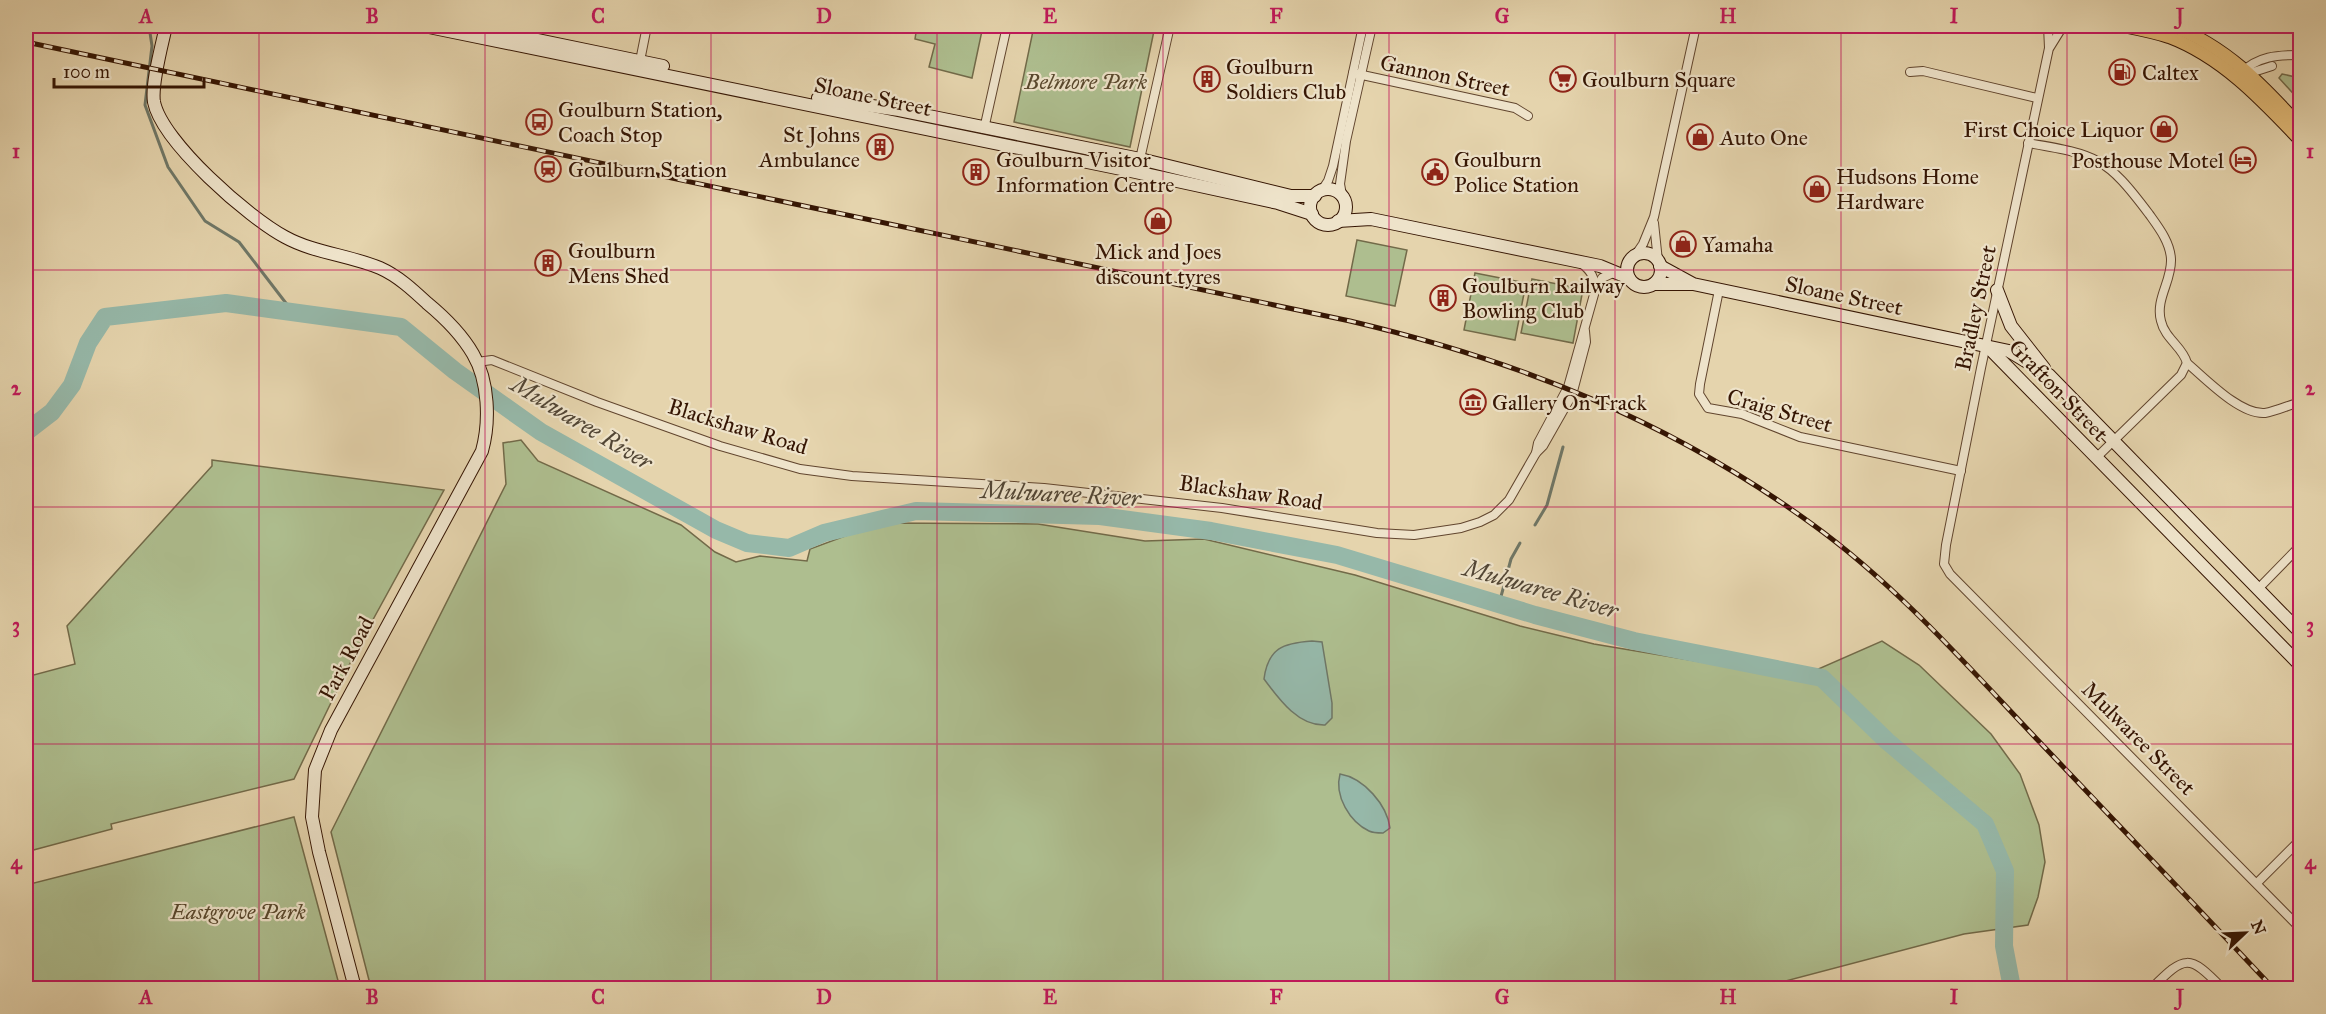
<svg xmlns="http://www.w3.org/2000/svg" width="2326" height="1014" font-family="'IM FELL Great Primer',serif">
  <style>
    .green { fill: #aebe8f; stroke: #726a49; stroke-width: 1.5 }
    .water { fill: #96b8a9; stroke: #6f7767; stroke-width: 1.5 }
    .lines { fill: none; stroke-linecap: round; stroke-linejoin: round }
    .stream { stroke: #6f7767; stroke-width: 3 }
    .river { stroke: #96b8a9; stroke-width: 18 }
    .street-casing { stroke: #61452e; stroke-width: 10 }
    .secondary-casing { stroke: #351503; stroke-width: 14 }
    .primary-casing { stroke: #351503; stroke-width: 14 }
    .street { stroke: #eee3ca; stroke-width: 8 }
    .secondary { stroke: #eee3ca; stroke-width: 12 }
    .primary { stroke: #e2ba76; stroke-width: 12 }
    .rail-casing { stroke: #351503; stroke-width: 5 }
    .rail { stroke: #eee3ca; stroke-width: 3; stroke-dasharray: 9; stroke-linecap: butt }
    .grid { fill: none; stroke: #c2185b; stroke-width: 1.5; stroke-opacity: 0.55 }
    .labels { text-anchor: middle; stroke-width: 4.5; stroke-linejoin: round; paint-order: stroke }
    .poi-label { font-size: 22px; fill: #351503; stroke: #eee3ca; text-anchor: start }
    .street-label { font-size: 22px; fill: #351503; stroke: #eee3ca }
    .park-label { font-size: 22px; font-style: italic; fill: #59482d; stroke: #eee3ca }
    .water-label { font-size: 24px; font-style: italic; fill: #524635; stroke: #eee3ca }
    .neatline { fill: none; stroke: #c2185b; stroke-width: 2 }
    .grid-label { font-size: 20px; text-anchor: middle; font-weight: bold; fill: #c2185b }
  </style>
  <rect width="100%" height="100%" fill="#e5d4ad"/>
  <filter id="stains"><feTurbulence type="fractalNoise" baseFrequency=".00333" numOctaves="4"/><feColorMatrix values="0 0 0 0 .2 0 0 0 0 .09 0 0 0 0 .02 0 0 0 .5 -.17"/></filter>
  <radialGradient id="worn" r=".72"><stop offset=".6" stop-color="#630" stop-opacity="0"/><stop offset="1" stop-color="#630" stop-opacity=".3"/></radialGradient>
  <g class="green">
    <path d="M917,26H983L972,78L929,67L935,44L915,39Z"/>
    <path d="M1034,26H1155L1130,147L1014,122Z"/>
    <path d="M2282,74L2300,78V101L2279,78Z"/>
    <path d="M1357,240L1407,250L1395,306L1346,296Z"/>
    <path d="M1475,273L1526,283L1515,340L1464,330Z"/>
    <path d="M1532,279L1583,289L1573,343L1521,333Z"/>
    <path d="M521,440L538,461L681,525L715,552L736,562L760,556L807,561L810,549L880,523L1038,524L1145,541L1204,539L1355,575L1520,626L1594,644L1798,678L1882,641L1919,665L1991,734L2020,774L2039,825L2045,862L2038,897L2028,925L1964,934L1759,988H371L331,832L506,484L503,443Z"/>
    <path d="M212,460L444,490L358,647L294,779L111,824L112,829L26,852V677L75,664L67,626L212,466Z"/>
    <path d="M294,817L340,988H30L26,971V885Z"/>
  </g>
  <g class="water">
    <path d="M1312,641L1322,642L1332,703V718L1325,725C1298,726 1279,699 1264,679C1268,648 1283,643 1312,641Z"/>
    <path d="M1340,774C1364,778 1387,805 1390,828L1383,833C1379,833 1373,833 1369,831C1350,822 1334,796 1340,774Z"/>
  </g>
  <g class="lines">
    <g class="stream">
      <path d="M149,26L152,46L145,105L168,167L205,221L239,242L292,311"/>
      <path d="M1535,525L1547,505L1563,447"/>
      <path d="M1499,604L1511,559L1520,543"/>
    </g>
    <path class="river" d="M26,432L52,412L72,385L88,343L105,317L226,303L401,327L455,371L541,432L716,530L747,543L789,548L824,533L916,511L1100,516L1211,531L1337,555L1535,615L1634,641L1822,678L1887,741L1985,824L2005,871L2004,946L2012,988"/>
    <g class="street-casing">
      <g id="street">
        <path d="M2048,26L2049,48L1981,368L1946,545L1944,564L1950,574L2300,928"/>
        <path d="M2050,47L2063,26"/>
        <path d="M640,61L647,26"/>
        <path d="M1910,72L1923,71L2037,98"/>
        <path d="M1353,73L1515,108L1528,116"/>
        <path d="M2241,73C2258,56 2277,55 2300,55"/>
        <path d="M2244,75L2272,66"/>
        <path d="M984,129L1007,26"/>
        <path d="M2028,143C2098,155 2106,157 2149,214C2159,228 2170,242 2171,259C2172,281 2155,299 2161,321C2165,339 2183,347 2187,363C2206,379 2240,415 2265,413C2277,411 2289,405 2300,402"/>
        <path d="M1140,159L1170,26"/>
        <path d="M1322,190L1328,181L1333,166L1363,26"/>
        <path d="M1342,195L1340,184L1346,141L1372,26"/>
        <path d="M1654,223L1658,261"/>
        <path d="M1634,257L1643,244L1654,217L1696,26"/>
        <path d="M1719,290L1700,384L1699,394L1708,408L1742,414L1800,437L1961,471"/>
        <path d="M1595,291L1602,278L1615,272"/>
        <path d="M477,362L492,360L597,402L720,446L800,469L852,476L1044,488L1222,508L1377,533L1414,535L1461,528L1480,522L1494,515L1509,500L1536,453L1543,446L1572,395L1586,342L1585,331"/>
        <path d="M1536,453L1538,443L1568,387L1595,291C1595,277 1591,271 1581,263"/>
        <path d="M2096,458L2181,375L2187,363"/>
        <path d="M2258,589L2300,546"/>
        <path d="M2257,883L2300,840"/>
        <path d="M2152,988C2185,955 2189,954 2222,988"/>
      </g>
    </g>
    <g class="secondary-casing">
      <g id="secondary">
        <path d="M166,26C162,45 151,84 154,102C162,142 249,218 285,237C314,253 349,255 380,268C398,276 413,290 427,303C444,317 462,335 473,354C489,381 490,422 482,451L331,730L315,770L312,817L319,852L355,988"/>
        <path d="M424,26L1131,171L1278,203L1312,214"/>
        <path d="M470,26L663,66"/>
        <path d="M818,98L899,110L1140,159L1291,196H1315"/>
        <circle cx="1328" cy="207" r="18"/>
        <path d="M1338,221L1371,219L1600,266L1629,278"/>
        <circle cx="1644" cy="270" r="17"/>
        <path d="M1660,266L1693,284L2009,351L2049,375L2300,632"/>
        <path d="M1654,284H1692"/>
        <path d="M1997,290L2011,326L2044,368"/>
        <path d="M1988,347L2300,665"/>
      </g>
    </g>
    <g class="primary-casing">
      <g id="primary">
        <path d="M2123,26C2138,29 2154,32 2169,37C2222,57 2262,100 2300,140"/>
        <path d="M2172,26C2226,46 2262,85 2300,126"/>
      </g>
    </g>
    <use href="#street" class="street"/>
    <use href="#secondary" class="secondary"/>
    <use href="#primary" class="primary"/>
    <g class="rail-casing">
      <path id="rail" d="M26,42L1350,321C1520,361 1670,421 1812,524C1895,584 1962,660 2032,734C2112,818 2193,903 2273,988"/>
    </g>
    <use href="#rail" class="rail"/>
  </g>
  <path class="grid" d="M259,26V988M485,26V988M711,26V988M937,26V988M1163,26V988M1389,26V988M1615,26V988M1841,26V988M2067,26V988M26,270H2300M26,507H2300M26,744H2300"/>
  <defs>
    <g id="fuel-ring" transform="scale(1.35)"><circle r="9.5" fill="#eee3ca" stroke="#8f2418" stroke-width="1.5"/><path d="M-5.5-6h7V0h2V4h1.3V-2.5L3-4.5l.8-.8L6-3V5H2.5V1h-1V6h-7ZM-4.2-4.7v3.2H.2V-4.7Z" fill="#8f2418"/></g>
    <g id="building-ring" transform="scale(1.35)"><circle r="9.5" fill="#eee3ca" stroke="#8f2418" stroke-width="1.5"/><path d="M-4-6H4V6H1V3H-1V6H-4ZM-2.5-4.3h1.7v1.8h-1.7ZM.8-4.3h1.7v1.8H.8ZM-2.5-1h1.7V.8h-1.7ZM.8-1h1.7V.8H.8Z" fill="#8f2418"/></g>
    <g id="supermarket-ring" transform="scale(1.35)"><circle r="9.5" fill="#eee3ca" stroke="#8f2418" stroke-width="1.5"/><path d="M-6-5.5h2.5l.6 2H6L4.5 2H-2.5L-4.4-4H-6ZM-1.5 3.2a1.3 1.3 0 1 0 .1 0ZM3 3.2a1.3 1.3 0 1 0 .1 0Z" fill="#8f2418"/></g>
    <g id="bus-ring" transform="scale(1.35)"><circle r="9.5" fill="#eee3ca" stroke="#8f2418" stroke-width="1.5"/><path d="M-5-6H5V4H4V6H2V4H-2V6H-4V4H-5ZM-3.5-4V0h7V-4ZM-3.5 1.2v1.5H-2V1.2ZM2 1.2v1.5H3.5V1.2Z" fill="#8f2418"/></g>
    <g id="shop-ring" transform="scale(1.35)"><circle r="9.5" fill="#eee3ca" stroke="#8f2418" stroke-width="1.5"/><path d="M-5-2.5h2.3a2.7 3.5 0 0 1 5.4 0H5L5.5 6h-11ZM-1.5-2.5h3a1.5 2.3 0 0 0-3 0Z" fill="#8f2418"/></g>
    <g id="hotel-ring" transform="scale(1.35)"><circle r="9.5" fill="#eee3ca" stroke="#8f2418" stroke-width="1.5"/><path d="M-6-4.5h1.5V1H6V5H4.5V3h-9V5H-6ZM-4 0a1.8 1.8 0 1 1 3.6 0ZM.5 0V-2.5h3Q6-2.5 6 0Z" fill="#8f2418"/></g>
    <g id="station-ring" transform="scale(1.35)"><circle r="9.5" fill="#eee3ca" stroke="#8f2418" stroke-width="1.5"/><path d="M-3-6H3Q5-6 5-4V2Q5 4 3 4L4.5 6H3L1.5 4h-3L-3 6H-4.5L-3 4Q-5 4-5 2V-4Q-5-6-3-6ZM-3.5-4v3h7v-3ZM-3.5 1v1.5H-2V1ZM2 1v1.5H3.5V1Z" fill="#8f2418"/></g>
    <g id="civic-ring" transform="scale(1.35)"><circle r="9.5" fill="#eee3ca" stroke="#8f2418" stroke-width="1.5"/><path d="M-.6-6.5H3V-4.5H.6V-3L4-1V1h2V6H-6V1h2V-1L-.6-3ZM-1.2 2.5V6h2.4V2.5Z" fill="#8f2418"/></g>
    <g id="museum-ring" transform="scale(1.35)"><circle r="9.5" fill="#eee3ca" stroke="#8f2418" stroke-width="1.5"/><path d="M0-6L6-3V-2H-6V-3ZM-5-1h2V3h-2ZM-1-1h2V3h-2ZM3-1h2V3H3ZM-6 4H6V6H-6Z" fill="#8f2418"/></g>
  </defs>
  <g fill-rule="evenodd">
    <use href="#fuel-ring" x="2122" y="72"/>
    <use href="#building-ring" x="1207" y="79"/>
    <use href="#supermarket-ring" x="1563" y="79"/>
    <use href="#bus-ring" x="539" y="122"/>
    <use href="#shop-ring" x="2164" y="129"/>
    <use href="#shop-ring" x="1700" y="137"/>
    <use href="#building-ring" x="880" y="147"/>
    <use href="#hotel-ring" x="2243" y="160"/>
    <use href="#station-ring" x="548" y="169"/>
    <use href="#building-ring" x="976" y="172"/>
    <use href="#civic-ring" x="1435" y="172"/>
    <use href="#shop-ring" x="1817" y="189"/>
    <use href="#shop-ring" x="1158" y="221"/>
    <use href="#shop-ring" x="1683" y="244"/>
    <use href="#building-ring" x="548" y="263"/>
    <use href="#building-ring" x="1443" y="298"/>
    <use href="#museum-ring" x="1473" y="402"/>
  </g>
  <g class="labels">
    <g class="poi-label">
      <text x="1226" y="74">Goulburn<tspan x="1226" dy="25">Soldiers Club</tspan></text>
      <text x="2142" y="80">Caltex</text>
      <text x="1582" y="87">Goulburn Square</text>
      <text x="558" y="117">Goulburn Station,<tspan x="558" dy="25">Coach Stop</tspan></text>
      <text x="2144" y="137" text-anchor="end">First Choice Liquor</text>
      <text x="860" y="142" text-anchor="end">St Johns<tspan x="860" dy="25">Ambulance</tspan></text>
      <text x="1720" y="145">Auto One</text>
      <text x="996" y="167">Goulburn Visitor<tspan x="996" dy="25">Information Centre</tspan></text>
      <text x="1454" y="167">Goulburn<tspan x="1454" dy="25">Police Station</tspan></text>
      <text x="2224" y="168" text-anchor="end">Posthouse Motel</text>
      <text x="568" y="177">Goulburn Station</text>
      <text x="1836" y="184">Hudsons Home<tspan x="1836" dy="25">Hardware</tspan></text>
      <text x="1702" y="252">Yamaha</text>
      <text x="568" y="258">Goulburn<tspan x="568" dy="25">Mens Shed</tspan></text>
      <text x="1158" y="259" text-anchor="middle">Mick and Joes<tspan x="1158" dy="25">discount tyres</tspan></text>
      <text x="1462" y="293">Goulburn Railway<tspan x="1462" dy="25">Bowling Club</tspan></text>
      <text x="1492" y="410">Gallery On Track</text>
    </g>
    <g class="street-label">
      <text transform="translate(1445 75) rotate(12)" y="8">Gannon Street</text>
      <text transform="translate(873 96) rotate(12)" y="8">Sloane Street</text>
      <text transform="translate(1844 295) rotate(12)" y="8">Sloane Street</text>
      <text transform="translate(1975 308) rotate(-78)" y="8">Bradley Street</text>
      <text transform="translate(2059 390) rotate(46)" y="8">Grafton Street</text>
      <text transform="translate(1780 410) rotate(16)" y="8">Craig Street</text>
      <text transform="translate(738 426) rotate(17)" y="8">Blackshaw Road</text>
      <text transform="translate(1251 492) rotate(8)" y="8">Blackshaw Road</text>
      <text transform="translate(346 658) rotate(-62)" y="8">Park Road</text>
      <text transform="translate(2139 738) rotate(45)" y="8">Mulwaree Street</text>
    </g>
    <g class="park-label">
      <text x="1086" y="89">Belmore Park</text>
      <text x="238" y="919">Eastgrove Park</text>
    </g>
    <g class="water-label">
      <text transform="translate(582 423) rotate(31)" y="8">Mulwaree River</text>
      <text transform="translate(1061 494) rotate(3)" y="8">Mulwaree River</text>
      <text transform="translate(1541 589) rotate(16)" y="8">Mulwaree River</text>
    </g>
  </g>
  <rect width="2326" height="1014" fill="none" stroke="#e5d4ad" stroke-width="66"/>
  <g transform="translate(2245 933) rotate(67)" stroke="#eee3ca" stroke-width="4.5" paint-order="stroke">
  <path d="M0-4.5L10 22L0 15L-10 22Z" fill="#351503"/>
  <text y="-9" font-size="16" font-weight="bold" text-anchor="middle" fill="#351503">N</text>
  </g>
  <path d="M54 78v9h150v-9" fill="none" stroke="#351503" stroke-width="3"/>
  <text x="63" y="78" font-size="18" fill="#351503" stroke="#eee3ca" stroke-width="4.5" paint-order="stroke">100 m</text>
  <rect x="33" y="33" width="2260" height="948" class="neatline"/>
  <g class="grid-label">
    <text x="146" y="23">A</text>
    <text x="372" y="23">B</text>
    <text x="598" y="23">C</text>
    <text x="824" y="23">D</text>
    <text x="1050" y="23">E</text>
    <text x="1276" y="23">F</text>
    <text x="1502" y="23">G</text>
    <text x="1728" y="23">H</text>
    <text x="1954" y="23">I</text>
    <text x="2180" y="23">J</text>
    <text x="16" y="158">1</text>
    <text x="2310" y="158">1</text>
    <text x="16" y="395">2</text>
    <text x="2310" y="395">2</text>
    <text x="16" y="632">3</text>
    <text x="2310" y="632">3</text>
    <text x="16" y="869">4</text>
    <text x="2310" y="869">4</text>
    <text x="146" y="1004">A</text>
    <text x="372" y="1004">B</text>
    <text x="598" y="1004">C</text>
    <text x="824" y="1004">D</text>
    <text x="1050" y="1004">E</text>
    <text x="1276" y="1004">F</text>
    <text x="1502" y="1004">G</text>
    <text x="1728" y="1004">H</text>
    <text x="1954" y="1004">I</text>
    <text x="2180" y="1004">J</text>
  </g>
  <rect width="100%" height="100%" filter="url(#stains)"/>
  <rect width="100%" height="100%" fill="url(#worn)"/>
</svg>
